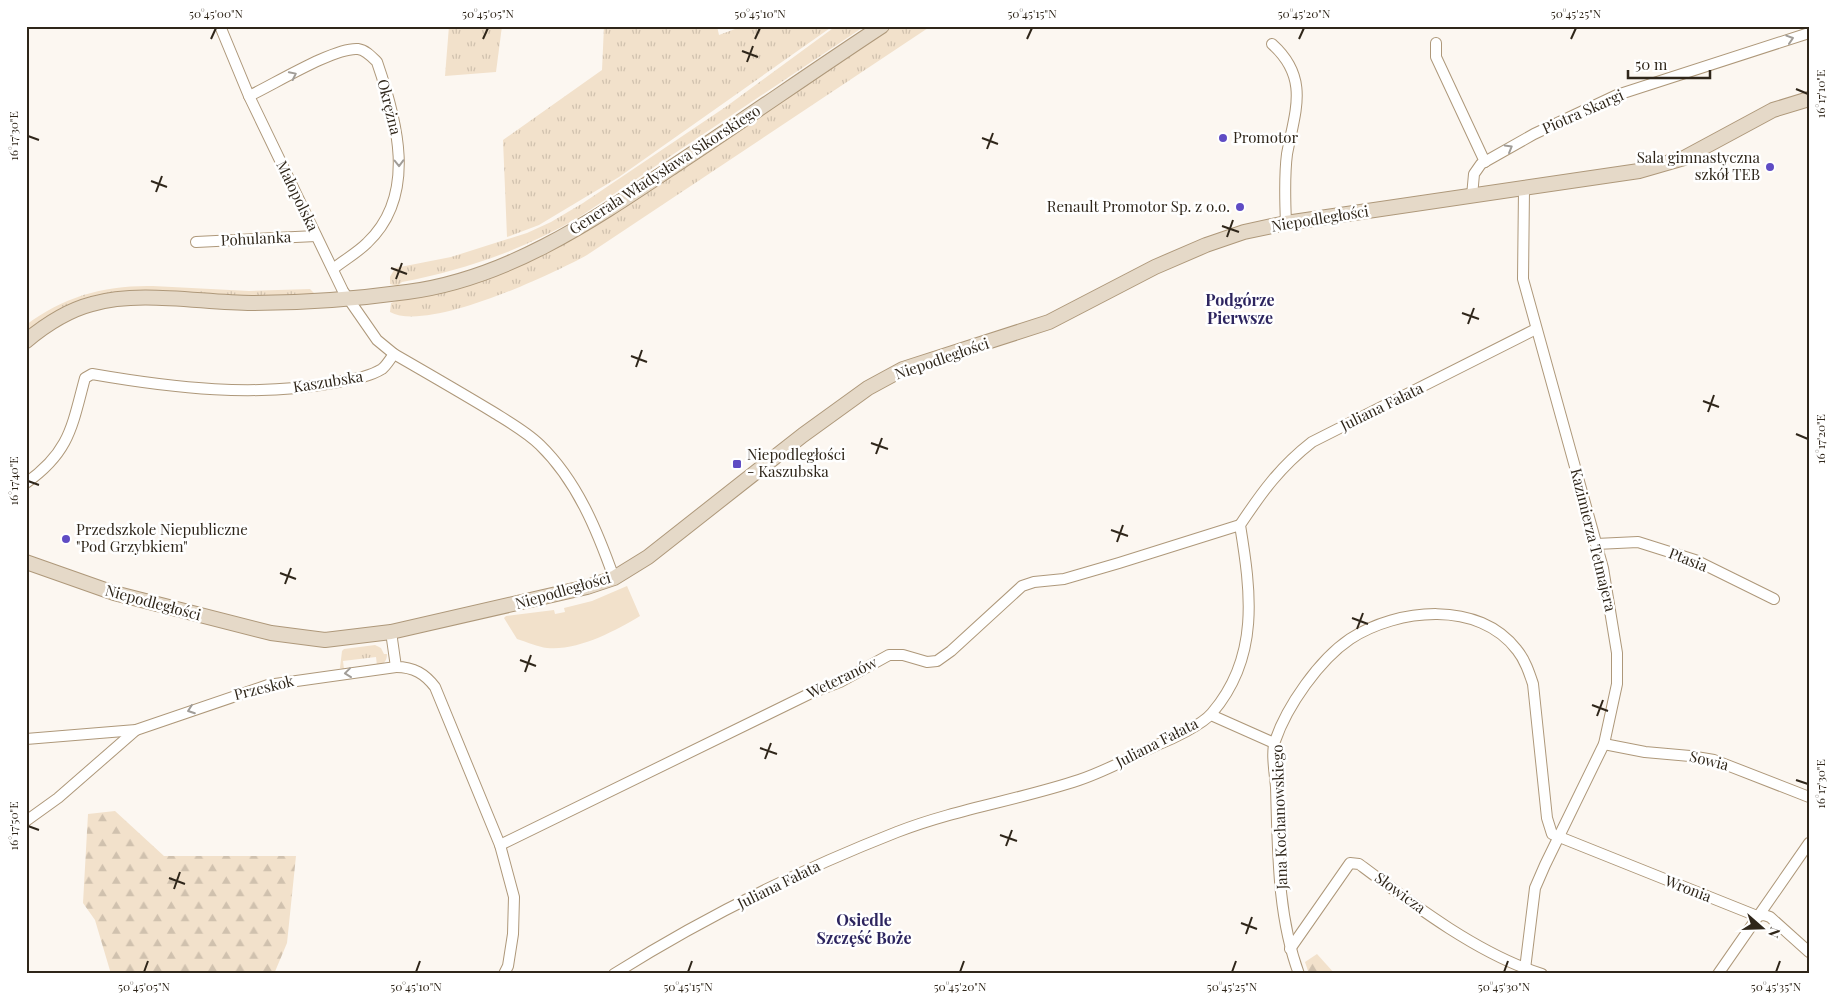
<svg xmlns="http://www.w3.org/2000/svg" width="1835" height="1000" font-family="'Playfair Display',serif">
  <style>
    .grass { fill: url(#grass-tufts) }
    .forest { fill: url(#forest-firs) }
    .park { fill: #f2e1cb }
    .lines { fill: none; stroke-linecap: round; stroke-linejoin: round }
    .street-casing { stroke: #ae987a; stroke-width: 12 }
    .secondary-casing { stroke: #ae987a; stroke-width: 16 }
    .street { stroke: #fff; stroke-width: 10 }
    .secondary { stroke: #e5d9c8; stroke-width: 14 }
    .oneway { stroke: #a19d98 }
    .ticks { fill: none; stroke: #2f261a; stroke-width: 2 }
    .poi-dot { fill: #5f4cc4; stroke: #fff; stroke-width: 2 }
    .labels { text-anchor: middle; stroke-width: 5; stroke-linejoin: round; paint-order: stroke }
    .street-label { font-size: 15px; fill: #2f261a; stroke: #fff }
    .poi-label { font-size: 15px; fill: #2f261a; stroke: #fff; text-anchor: start }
    .neighbourhood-label { font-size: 16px; font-weight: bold; fill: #2d255f; stroke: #fff }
    .neatline { fill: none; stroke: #2f261a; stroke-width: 2 }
    .ticks-label { font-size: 12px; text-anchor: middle; fill: #2f261a }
  </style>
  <defs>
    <pattern id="grass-tufts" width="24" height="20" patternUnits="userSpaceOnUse" patternTransform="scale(1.25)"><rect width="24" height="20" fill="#f2e1cb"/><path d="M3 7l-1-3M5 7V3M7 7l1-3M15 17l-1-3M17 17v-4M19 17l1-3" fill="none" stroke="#d0c1ae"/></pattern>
    <pattern id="forest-firs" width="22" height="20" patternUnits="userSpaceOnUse" patternTransform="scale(1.25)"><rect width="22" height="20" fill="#f2e1cb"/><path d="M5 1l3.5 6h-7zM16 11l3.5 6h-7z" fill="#d0c1ae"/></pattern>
  </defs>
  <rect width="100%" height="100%" fill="#fcf7f1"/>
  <g class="grass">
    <path d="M449,26H502L496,72L445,76Z"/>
    <path d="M604,26H717L719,35L743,26H833L619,177L539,225L507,237L503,140L602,70Z"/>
    <path d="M836,26H865L578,218C522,250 465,270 402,282L397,286L390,284V277L395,268L451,257L527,233L551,222L583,203L727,106Z"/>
    <path d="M894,26H931L587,255C551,275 427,333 390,312L391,303L396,301V299L507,270L539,257L581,234Z"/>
    <path d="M153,286L249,291L310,289L315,294C278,296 241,296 204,294C132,291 87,284 26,332V325C64,296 106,285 153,286Z"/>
    <path d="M375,645L381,648L384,654H387C387,661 384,664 377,666L376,657L343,661L344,669L340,668L342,651L344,649Z"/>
  </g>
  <g class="forest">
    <path d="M115,811L164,856H296L287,943L274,974H111L95,920L83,903L88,814Z"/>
    <path d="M1317,954L1335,974H1309L1305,962Z"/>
  </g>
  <path class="park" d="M627,586L640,616C615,631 578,651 547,648C538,647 527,642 517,639L504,618L506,616L554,610L555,614L565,612L564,608L592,601Z"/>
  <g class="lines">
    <g class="street-casing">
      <g id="street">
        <path d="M220,26L249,96L343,291L377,340L394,354"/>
        <path d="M1436,43V57L1485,162"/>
        <path d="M1272,44C1310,78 1295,111 1287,154C1284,177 1285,200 1286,223"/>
        <path d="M249,96C273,85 334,47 358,49C366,50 372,57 377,62C397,120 418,195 367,243C357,253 344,260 333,269"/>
        <path d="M1524,189L1523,279L1603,568L1617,653V684L1604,744L1545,865L1535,888L1525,969"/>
        <path d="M1472,196L1474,174L1481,164L1534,134L1617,95L1809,33"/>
        <path d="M196,242L316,236"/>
        <path d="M26,483C70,452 72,426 85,378L92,374C173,388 256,398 338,382C353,379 369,377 382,369C387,365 390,359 394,354C427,373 460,392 493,412C509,422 527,432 540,445C577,481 597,530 614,578"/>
        <path d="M1596,544L1638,542L1695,560L1774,599"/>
        <path d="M391,632L396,667C414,667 425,674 435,687L500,845L514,897L513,934L508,966L504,974"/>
        <path d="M1211,715L1274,743"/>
        <path d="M26,739L136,730L268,685L396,667"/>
        <path d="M1604,744L1645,752L1690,756L1714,760L1809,797"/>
        <path d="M26,821L58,798L136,730"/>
        <path d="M500,845L809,694L840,682L889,655H903L927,662L937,661L951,651L1022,586L1034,582L1064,579L1119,563L1240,525"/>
        <path d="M1290,949L1350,863L1359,864C1411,903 1479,955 1542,974"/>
        <path d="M614,974C703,918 800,870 897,832C956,809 1019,800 1079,780C1106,771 1131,757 1157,745C1172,739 1202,725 1212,713C1260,657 1251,592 1240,525C1262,492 1280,467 1312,442L1536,329"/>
        <path d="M1299,974C1277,915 1278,849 1276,787C1275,774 1271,753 1275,741C1287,706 1319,660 1350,639C1398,608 1479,600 1517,650C1525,660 1529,672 1533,684L1547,818L1552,834L1757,916L1764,915L1770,917L1809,952"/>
        <path d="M1718,974L1809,843"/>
      </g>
    </g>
    <g class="secondary-casing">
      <g id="secondary">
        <path d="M26,341C44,326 69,310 92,304C140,290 202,303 252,303C303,303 356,299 407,292C507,279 592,221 674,166C744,120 812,72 882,26"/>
        <path d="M26,562L114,593L271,633L325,640L391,632L587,587L614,578L648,557L803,435L868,388L903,369L1049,322L1155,267L1206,245L1244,232L1286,223L1639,171L1684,158L1773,110L1809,99"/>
      </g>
    </g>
    <use href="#street" class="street"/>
    <use href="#secondary" class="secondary"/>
  </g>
  <defs><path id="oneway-chevron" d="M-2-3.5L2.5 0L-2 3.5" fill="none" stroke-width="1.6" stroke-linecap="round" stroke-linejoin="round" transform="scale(1.25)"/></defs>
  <g class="oneway">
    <use href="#oneway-chevron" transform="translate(1790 39) rotate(-18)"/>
    <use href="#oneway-chevron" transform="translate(293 75) rotate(-26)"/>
    <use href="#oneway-chevron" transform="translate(1509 148) rotate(-30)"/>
    <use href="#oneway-chevron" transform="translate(399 163) rotate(89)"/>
    <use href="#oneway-chevron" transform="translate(348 673) rotate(173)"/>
    <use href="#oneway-chevron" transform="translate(191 710) rotate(160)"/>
  </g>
  <path class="ticks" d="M211,39L216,28M483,39L488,28M755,39L760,28M1027,39L1032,28M1299,39L1304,28M1571,39L1576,28M742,51L758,57M747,62L753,46M1796,89L1808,94M28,136L39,140M982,138L998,144M987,149L993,133M151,181L167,187M156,192L162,176M1222,226L1239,232M1227,237L1233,220M391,268L407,274M396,279L402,263M1462,313L1479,319M1468,324L1474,308M631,356L647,362M636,367L642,350M1703,401L1719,407M1708,412L1714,395M1796,434L1808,439M871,443L888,449M876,454L882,438M28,481L39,485M1111,530L1128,536M1117,542L1123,525M280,573L296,579M285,584L291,568M1352,618L1368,624M1357,629L1363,613M520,660L536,666M525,672L531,655M1592,705L1608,711M1597,716L1603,700M760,748L777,754M765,759L771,743M1796,780L1808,784M28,826L39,830M1000,835L1017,841M1006,846L1012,830M169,878L185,884M174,889L180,872M1241,923L1257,929M1246,934L1252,917M144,972L148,961M416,972L420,961M688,972L692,961M960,972L964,961M1232,972L1236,961M1504,972L1508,961M1776,972L1780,961"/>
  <g class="poi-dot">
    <circle cx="1223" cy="138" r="5"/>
    <circle cx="1770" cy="167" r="5"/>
    <circle cx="1240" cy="207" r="5"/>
    <rect x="732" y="459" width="10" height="10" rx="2.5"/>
    <circle cx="66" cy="539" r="5"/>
  </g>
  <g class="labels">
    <g class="street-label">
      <text transform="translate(389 107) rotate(76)" y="5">Okrężna</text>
      <text transform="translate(1583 112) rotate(-24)" y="5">Piotra Skargi</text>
      <text transform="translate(665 170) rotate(-33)" y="5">Generała Władysława Sikorskiego</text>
      <text transform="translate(297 196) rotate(64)" y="5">Małopolska</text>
      <text transform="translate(1320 219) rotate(-9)" y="5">Niepodległości</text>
      <text transform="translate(256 239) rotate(-3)" y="5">Pohulanka</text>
      <text transform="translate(942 359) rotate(-19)" y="5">Niepodległości</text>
      <text transform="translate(328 382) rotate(-9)" y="5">Kaszubska</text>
      <text transform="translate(1382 407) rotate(-26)" y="5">Juliana Fałata</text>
      <text transform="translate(1593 540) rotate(76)" y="5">Kazimierza Tetmajera</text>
      <text transform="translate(1688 560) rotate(21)" y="5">Ptasia</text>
      <text transform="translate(563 591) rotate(-16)" y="5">Niepodległości</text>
      <text transform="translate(153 603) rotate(15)" y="5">Niepodległości</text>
      <text transform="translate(842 678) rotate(-26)" y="5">Weteranów</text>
      <text transform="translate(264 688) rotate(-14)" y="5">Przeskok</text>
      <text transform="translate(1157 743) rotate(-27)" y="5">Juliana Fałata</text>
      <text transform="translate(1709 761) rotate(14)" y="5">Sowia</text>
      <text transform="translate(1280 817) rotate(-92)" y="5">Jana Kochanowskiego</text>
      <text transform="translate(779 885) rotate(-26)" y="5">Juliana Fałata</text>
      <text transform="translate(1688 889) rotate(21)" y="5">Wronia</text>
      <text transform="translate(1400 893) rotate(36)" y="5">Słowicza</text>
    </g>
    <g class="poi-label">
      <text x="1233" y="143">Promotor</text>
      <text x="1760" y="163" text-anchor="end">Sala gimnastyczna<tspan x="1760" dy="17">szkół TEB</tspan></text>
      <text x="1230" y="212" text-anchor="end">Renault Promotor Sp. z o.o.</text>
      <text x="747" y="460">Niepodległości<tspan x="747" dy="17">- Kaszubska</tspan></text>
      <text x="76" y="535">Przedszkole Niepubliczne<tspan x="76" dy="17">"Pod Grzybkiem"</tspan></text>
    </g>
    <g class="neighbourhood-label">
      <text x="1240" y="306">Podgórze<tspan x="1240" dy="18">Pierwsze</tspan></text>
      <text x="864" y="926">Osiedle<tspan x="864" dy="18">Szczęść Boże</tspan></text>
    </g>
  </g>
  <rect width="1835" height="1000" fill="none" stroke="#ffffff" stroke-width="55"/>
  <g transform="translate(1762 928) rotate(110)" stroke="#ffffff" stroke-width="4" paint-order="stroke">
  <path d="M0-4L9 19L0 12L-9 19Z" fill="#2f261a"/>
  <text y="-8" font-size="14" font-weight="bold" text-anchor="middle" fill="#2f261a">N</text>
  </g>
  <path d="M1628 70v8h82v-8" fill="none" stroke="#2f261a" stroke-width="2.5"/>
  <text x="1635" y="70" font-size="15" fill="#2f261a" stroke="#ffffff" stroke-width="4" paint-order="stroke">50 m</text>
  <rect x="28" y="28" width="1780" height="944" class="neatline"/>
  <g class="ticks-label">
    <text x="216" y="18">50°45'00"N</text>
    <text x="488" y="18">50°45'05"N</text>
    <text x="760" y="18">50°45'10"N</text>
    <text x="1032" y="18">50°45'15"N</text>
    <text x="1304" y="18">50°45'20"N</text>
    <text x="1576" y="18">50°45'25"N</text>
    <text transform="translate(1821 94) rotate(-90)" y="4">16°17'10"E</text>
    <text transform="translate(14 136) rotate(-90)" y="4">16°17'30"E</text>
    <text transform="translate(1821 439) rotate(-90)" y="4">16°17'20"E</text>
    <text transform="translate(14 481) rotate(-90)" y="4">16°17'40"E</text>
    <text transform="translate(1821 784) rotate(-90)" y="4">16°17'30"E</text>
    <text transform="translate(14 826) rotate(-90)" y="4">16°17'50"E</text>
    <text x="144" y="991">50°45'05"N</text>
    <text x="416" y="991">50°45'10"N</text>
    <text x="688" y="991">50°45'15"N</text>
    <text x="960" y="991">50°45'20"N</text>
    <text x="1232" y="991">50°45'25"N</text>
    <text x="1504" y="991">50°45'30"N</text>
    <text x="1776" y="991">50°45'35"N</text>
  </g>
</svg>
